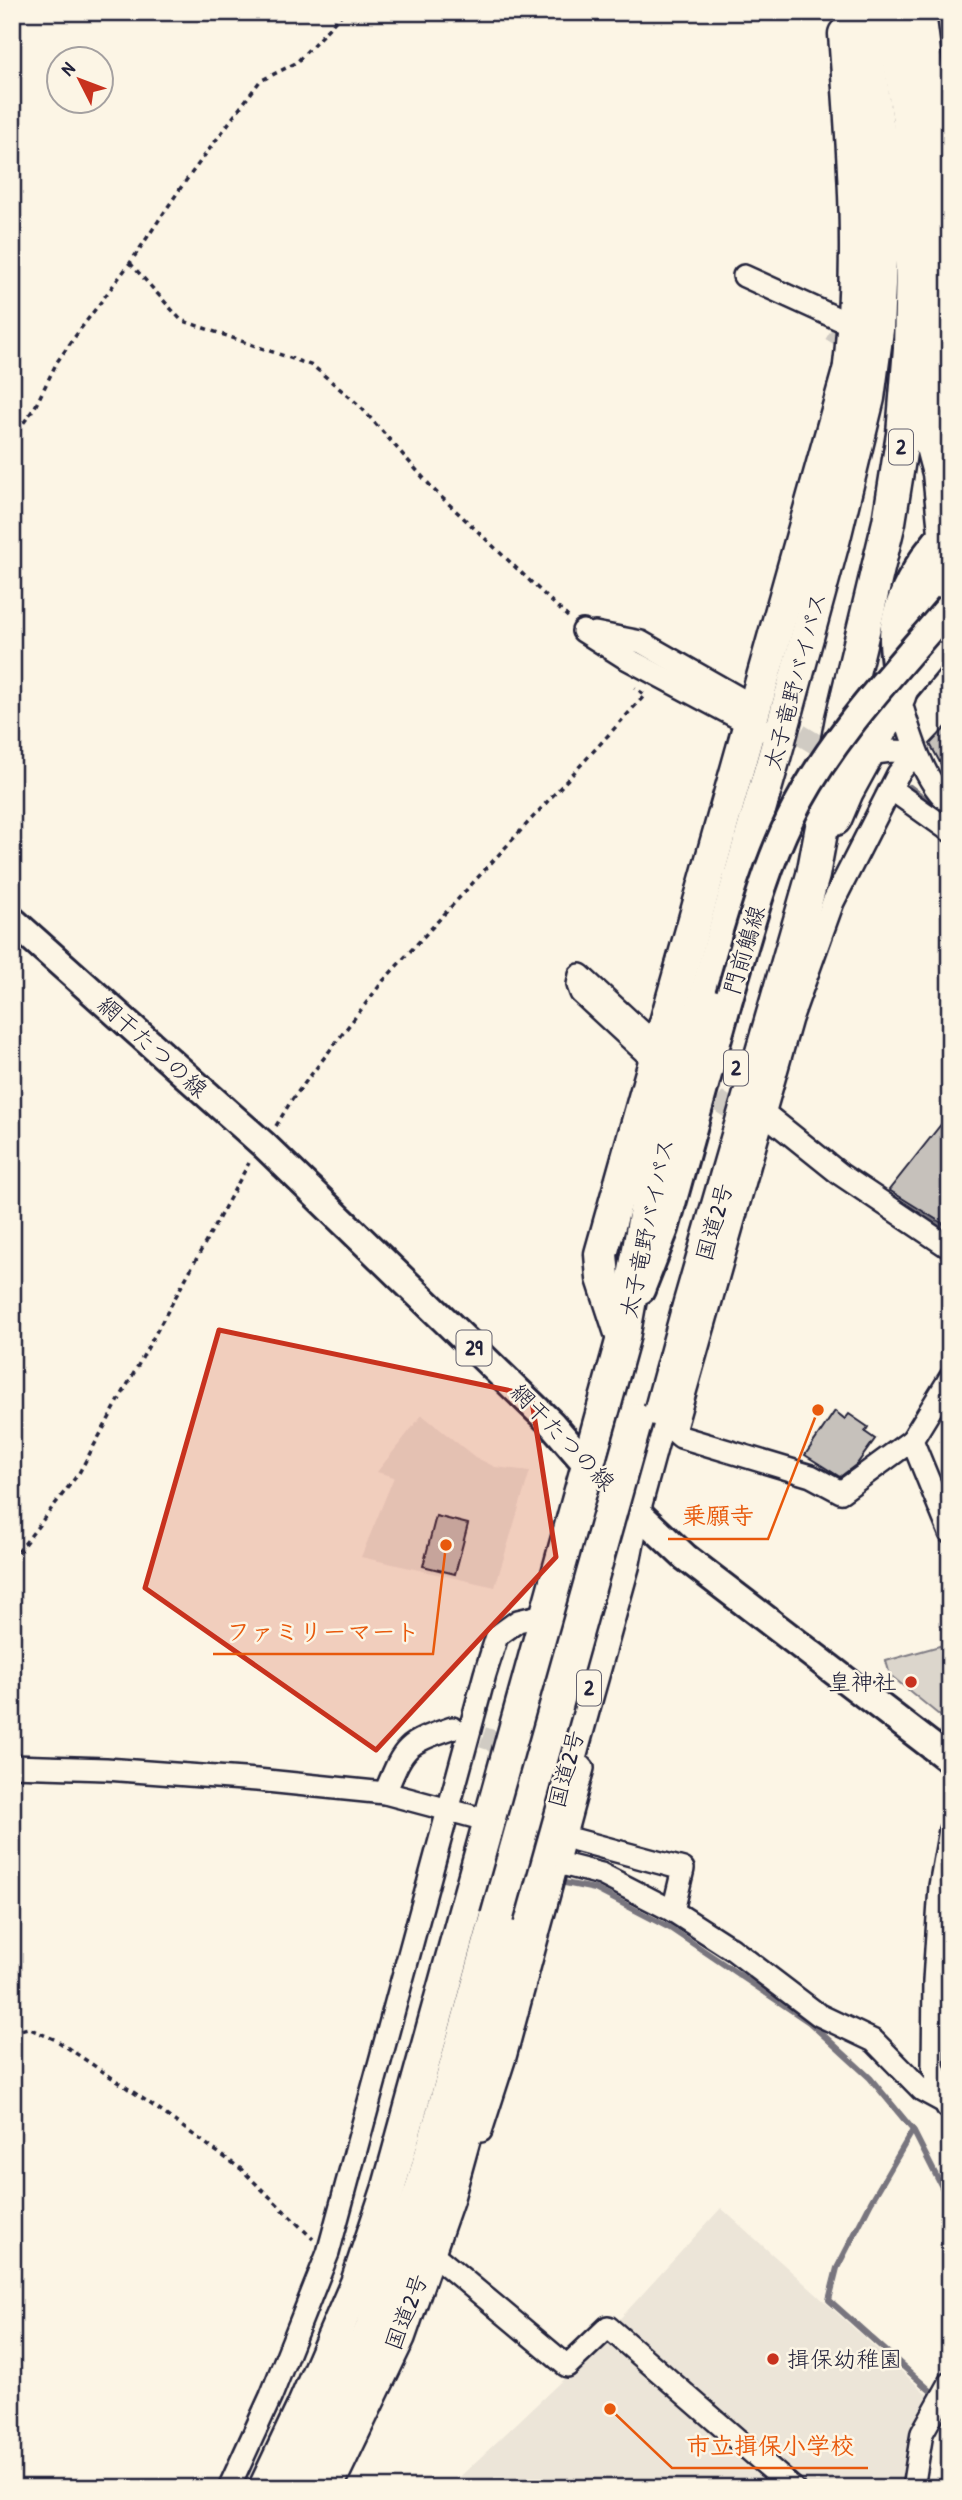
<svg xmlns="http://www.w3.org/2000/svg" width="962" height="2500" font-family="'Patrick Hand','Klee One',sans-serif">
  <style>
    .built { fill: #ece5d8 }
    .green { fill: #dcd6cc; stroke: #7f7c84; stroke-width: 2 }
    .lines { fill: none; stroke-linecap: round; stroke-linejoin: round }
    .stream { stroke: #78757e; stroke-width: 6 }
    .building { fill: #c6c1bb; stroke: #22223b; stroke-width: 2 }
    .minor-tunnel { stroke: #d0cbc3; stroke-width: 21; stroke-dasharray: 21 10; stroke-linecap: butt }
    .minor-casing { stroke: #22223b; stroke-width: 26 }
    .major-casing { stroke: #22223b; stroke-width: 32 }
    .highway-casing { stroke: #22223b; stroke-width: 37 }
    .path { stroke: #22223b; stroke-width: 3.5; stroke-dasharray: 5 5; stroke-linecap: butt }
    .minor { stroke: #fcf5e5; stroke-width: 21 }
    .major { stroke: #fcf5e5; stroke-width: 26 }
    .highway { stroke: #fcf5e5; stroke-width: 32 }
    .major-bridge-casing { stroke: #22223b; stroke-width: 32; stroke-linecap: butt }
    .highway-bridge-casing { stroke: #22223b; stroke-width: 37; stroke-linecap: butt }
    .major-bridge { stroke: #fcf5e5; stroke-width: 26 }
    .highway-bridge { stroke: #fcf5e5; stroke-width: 32 }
    .marked { fill: #c8321e; fill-opacity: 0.2; stroke: #c8321e; stroke-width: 5; stroke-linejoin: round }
    .poi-dot { fill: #c8321e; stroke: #fcf5e5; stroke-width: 2.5 }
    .labels { text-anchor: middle; stroke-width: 5; stroke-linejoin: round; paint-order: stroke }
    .shield { fill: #fcf5e5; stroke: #63616e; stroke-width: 2 }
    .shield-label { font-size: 21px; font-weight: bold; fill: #22223b }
    .street-label { font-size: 23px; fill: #22223b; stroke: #fcf5e5 }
    .poi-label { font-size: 23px; fill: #22223b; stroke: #fcf5e5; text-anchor: end }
    .leader { fill: none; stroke: #e8590c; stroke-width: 2.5 }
    .callout-dot { fill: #e8590c; stroke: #fcf5e5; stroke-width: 2.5 }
    .callout-label { font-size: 24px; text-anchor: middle; font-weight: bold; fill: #e8590c; stroke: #fcf5e5; stroke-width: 5; stroke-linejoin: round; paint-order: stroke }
  </style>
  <rect width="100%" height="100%" fill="#fcf5e5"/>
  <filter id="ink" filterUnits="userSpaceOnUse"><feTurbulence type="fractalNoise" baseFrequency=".0143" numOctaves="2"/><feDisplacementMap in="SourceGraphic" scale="14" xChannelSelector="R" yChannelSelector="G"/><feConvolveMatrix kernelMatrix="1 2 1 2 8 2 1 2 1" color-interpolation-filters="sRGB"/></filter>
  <g filter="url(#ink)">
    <g class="built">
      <path d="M422,1415L475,1457L495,1467L530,1471L495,1587L361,1557L394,1477L377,1472Z"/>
      <path d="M721,2208L929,2396L915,2435L906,2488H801L616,2323Z"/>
      <path d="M609,2336L778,2488H448Z"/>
    </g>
    <g class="green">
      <path d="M950,1643V1724L890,1675L886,1661Z"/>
      <path d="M950,1875V2033L944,2038V1901Z"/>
    </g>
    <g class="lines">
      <g class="stream">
        <path d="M910,787L950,818"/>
        <path d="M894,1198L950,1232"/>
        <path d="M560,1882L595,1889L670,1928L809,2022L870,2078L913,2130L950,2203"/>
        <path d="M913,2130L871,2202L837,2268L829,2300L933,2393L931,2399"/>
      </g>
    </g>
    <g class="building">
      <path d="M950,723V781L930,744Z"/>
      <path d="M950,1113V1228L889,1190Z"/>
      <path d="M835,1411L845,1419L849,1414L868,1427L865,1432L875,1439L857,1464L840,1477L805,1455Z"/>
      <path d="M436,1516L468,1524L455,1574L423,1566Z"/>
    </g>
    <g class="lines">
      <g class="minor-tunnel">
        <path d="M831,330L915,382"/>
        <path d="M773,718L898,794"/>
        <path d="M691,1083L752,1123"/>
        <path d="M453,1728L491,1740L517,1760"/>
      </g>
      <g class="minor-casing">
        <g id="minor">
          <path d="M744,276L854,326"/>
          <path d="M946,401L950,403"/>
          <path d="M583,631L624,657L761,730"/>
          <path d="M595,633L641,642L741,699"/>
          <path d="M899,696C908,727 923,783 950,803"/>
          <path d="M867,754L891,751L916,752"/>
          <path d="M898,794L950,831"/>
          <path d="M648,1055L581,993L578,985L580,975L658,1047L669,1050"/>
          <path d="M752,1107L764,1113L840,1174L950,1248"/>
          <path d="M950,1378L912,1440L950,1533"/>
          <path d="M912,1440L841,1492L811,1476L681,1437L674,1431L791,1019L833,902L898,774L916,752"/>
          <path d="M12,1766L106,1769L257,1780L385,1793L490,1821"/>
          <path d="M385,1793C404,1747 404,1744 452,1728"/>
          <path d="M576,1840L683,1869L673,1911"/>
          <path d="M546,1860L601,1874L673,1911L732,1949L819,2015L874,2041L922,2090L946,2103"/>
          <path d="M947,2107L933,2066L934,1981L940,1886L950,1830"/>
          <path d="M481,2131L505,2057L583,1768"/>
          <path d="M439,2259L567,2366L608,2327L793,2488"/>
          <path d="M229,2488L271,2396L328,2253L485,1674L497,1636L518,1621L548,1614"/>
          <path d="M913,2488L922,2433L950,2383"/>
        </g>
      </g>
      <g class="major-casing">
        <g id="major">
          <path d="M898,684C896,669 893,654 893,639C893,603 921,556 946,531"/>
          <path d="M904,690L950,635"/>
          <path d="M12,920L265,1146L551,1423L588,1466L685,1557L950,1760"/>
          <path d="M641,1290L665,1229L730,995"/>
        </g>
      </g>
      <g class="highway-casing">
        <g id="highway">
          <path d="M845,34C854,154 863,263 848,384"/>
          <path d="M835,819L847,791L899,696L938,573L945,532L939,473L928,432L927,413L932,351L935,182L930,98L919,12"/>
          <path d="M622,1336L603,1278L601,1254L851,364"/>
          <path d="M265,2488L302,2410L357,2283L389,2187L623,1338L648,1199L779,740L834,538L868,398L877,330L881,238L878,129L861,12"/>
          <path d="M296,2488L372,2328L421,2191L497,1917"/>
          <path d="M326,2488L399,2336L447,2199L623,1565L634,1509L689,1306L813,875L842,719L889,522L903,434L910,348L912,267L909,121L892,12"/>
        </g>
      </g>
      <g class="path">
        <path d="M130,263L181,320L313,366L359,405L435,491L568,617"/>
        <path d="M12,439L35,407L57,362L79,331L130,263L182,186L260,81L296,63L344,12"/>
        <path d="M276,1126L291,1101L383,981L645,695L635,688"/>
        <path d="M12,1560L79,1473L249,1163"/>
        <path d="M12,2032L28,2028L56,2040L148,2102L241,2169L313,2239"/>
      </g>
      <use href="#minor" class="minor"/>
      <use href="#major" class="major"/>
      <use href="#highway" class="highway"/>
      <g class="major-bridge-casing">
        <path id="major-bridge" d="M730,995C748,936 763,874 790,819C829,739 893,673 950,606"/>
      </g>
      <g class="highway-bridge-casing">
        <path id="highway-bridge" d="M497,1917L636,1420"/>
      </g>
      <use href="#major-bridge" class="major-bridge"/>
      <use href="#highway-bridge" class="highway-bridge"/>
    </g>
  </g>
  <path class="marked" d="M219,1330L531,1395L556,1557L376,1750L145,1588Z"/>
  <g class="poi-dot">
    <circle cx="911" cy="1682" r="7"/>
    <circle cx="773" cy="2359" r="7"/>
  </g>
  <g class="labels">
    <g class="shield">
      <rect x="889" y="429.5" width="24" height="35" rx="5"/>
      <rect x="724" y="1050.5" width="24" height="35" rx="5"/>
      <rect x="456.5" y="1330.5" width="35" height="35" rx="5"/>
      <rect x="577" y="1670.5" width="24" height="35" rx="5"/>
    </g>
    <g class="shield-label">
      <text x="901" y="454">2</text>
      <text x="736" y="1075">2</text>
      <text x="474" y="1355">29</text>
      <text x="589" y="1695">2</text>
    </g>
    <g class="street-label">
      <text transform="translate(795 681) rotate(-75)" y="8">太子竜野バイパス</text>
      <text transform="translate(744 950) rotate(-73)" y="8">門前鵤線</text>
      <text transform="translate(153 1047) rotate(42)" y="8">網干たつの線</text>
      <text transform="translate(714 1222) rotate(-74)" y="8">国道2号</text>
      <text transform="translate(647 1228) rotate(-78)" y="8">太子竜野バイパス</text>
      <text transform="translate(563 1437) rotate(46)" y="8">網干たつの線</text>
      <text transform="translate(566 1769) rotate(-75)" y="8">国道2号</text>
      <text transform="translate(406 2312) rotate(-69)" y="8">国道2号</text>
    </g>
    <g class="poi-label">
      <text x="897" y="1690">皇神社</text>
      <text x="787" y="2367" text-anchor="start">揖保幼稚園</text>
    </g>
  </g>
  <path class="leader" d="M818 1410L768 1539H668M446 1545L433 1654H213M610 2409L672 2468H868"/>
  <g class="callout-dot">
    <circle cx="818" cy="1410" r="7"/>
    <circle cx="446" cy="1545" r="7"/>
    <circle cx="610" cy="2409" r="7"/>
  </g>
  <g class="callout-label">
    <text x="718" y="1524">乗願寺</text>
    <text x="323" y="1640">ファミリーマート</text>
    <text x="770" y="2454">市立揖保小学校</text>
  </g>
  <rect width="962" height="2500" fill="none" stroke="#fcf5e5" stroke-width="42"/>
  <rect x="21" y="21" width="920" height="2458" fill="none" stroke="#22223b" stroke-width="2.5" filter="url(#ink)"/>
  <g transform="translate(80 80) rotate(312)"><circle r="33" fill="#fcf5e5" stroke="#a5a1a1" stroke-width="2"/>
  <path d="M0-5L12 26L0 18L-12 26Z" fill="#c8321e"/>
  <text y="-10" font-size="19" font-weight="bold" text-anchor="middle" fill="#22223b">N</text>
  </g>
</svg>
